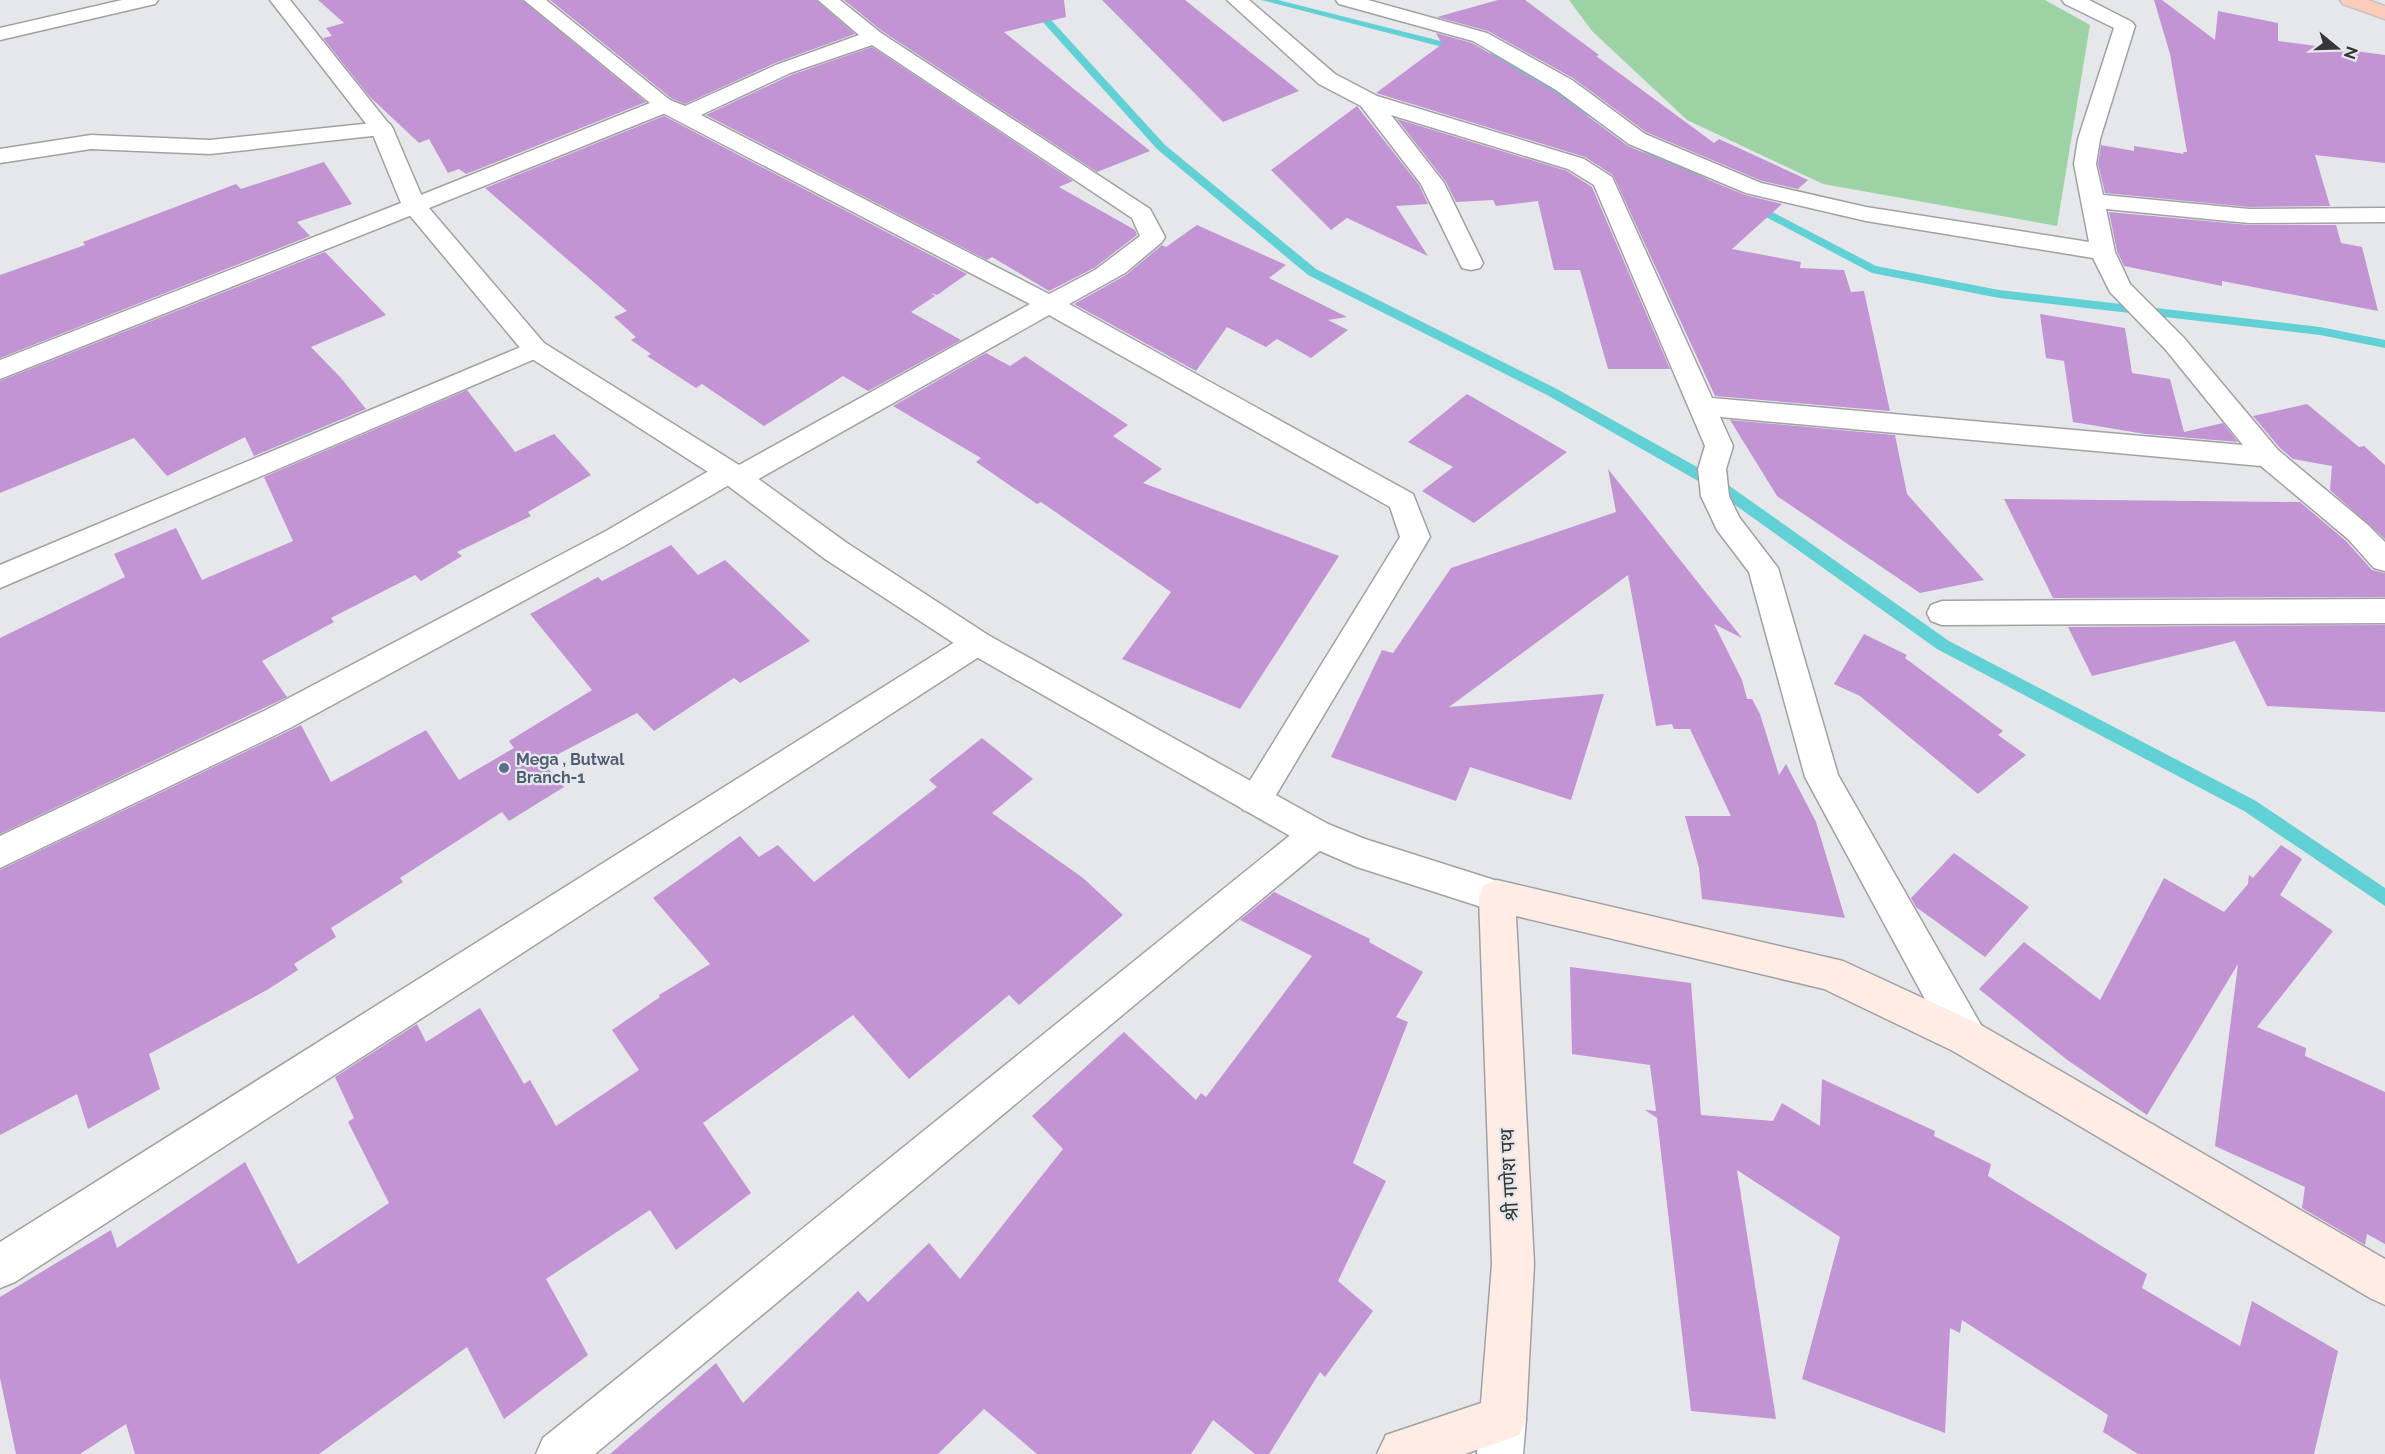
<svg xmlns="http://www.w3.org/2000/svg" width="2385" height="1454" font-family="Raleway,'Noto Sans Devanagari',sans-serif">
	<style>
		.green { fill: #9dd3a4 }
		.lines { fill: none; stroke-linecap: round; stroke-linejoin: round }
		.stream { fill: #61d1d6; fill-rule: evenodd }
		.building { fill: #c294d3 }
		.service-casing { stroke: #a1a1a5; stroke-width: 3 }
		.minor-casing { stroke: #a1a1a5; stroke-width: 3 }
		.tertiary-casing { stroke: #a1a1a5; stroke-width: 3 }
		.secondary-casing { stroke: #a1a1a5; stroke-width: 3 }
		.trunk-casing { stroke: #c3c3c3; stroke-width: 3 }
		.service { fill: #fff; fill-rule: evenodd }
		.minor { fill: #fff; fill-rule: evenodd }
		.tertiary { fill: #fff; fill-rule: evenodd }
		.secondary { fill: #feece5; fill-rule: evenodd }
		.trunk { fill: #fcccb8; fill-rule: evenodd }
		.service-dot { fill: #5c6f8a; stroke: #e6e7eb; stroke-width: 2 }
		.labels { text-anchor: middle; stroke-width: 4.5; stroke-linejoin: round; paint-order: stroke }
		.service-label { font-size: 16px; font-weight: bold; fill: #4e5e75; stroke: #e6e7eb; text-anchor: start }
		.near-street-label { font-size: 20px; fill: #363638; stroke: #e6e7eb }
	</style>
	<rect width="100%" height="100%" fill="#e6e7eb"/>
	<polygon class="green" points="1569,0 2045,0 2090,25 2057,226 1823,184 1687,120 1592,31"/>
	<g class="lines">
		<g class="stream">
			<polygon points="1023,0 1033,0 1165,145 1316,269 1557,389 1724,482 1949,641 2256,801 2385,888 2385,906 2244,811 1937,649 1714,490 1547,395 1308,275 1157,149"/>
			<polygon points="1261,0 1278,0 1512,59 1595,114 1586,116 1504,63"/>
			<polygon points="1638,145 1646,145 1707,179 1697,181 1638,149"/>
			<polygon points="1751,201 1876,266 1999,290 2320,327 2385,340 2385,348 2320,335 1999,298 1872,273 1747,207 1747,203"/>
		</g>
	</g>
	<g class="building">
		<polygon points="318,0 522,0 646,102 466,174 459,169 448,173 429,139 419,143 369,96 323,38 332,36 326,28 344,23"/>
		<polygon points="550,0 816,0 855,34 775,63 685,104 671,98"/>
		<polygon points="844,0 1064,0 1066,17 1004,32 1150,151 1097,172 882,31"/>
		<polygon points="1102,0 1185,0 1299,91 1223,122"/>
		<polygon points="1498,0 1525,0 1599,55 1596,56 1714,143 1719,139 1808,180 1798,189 1762,181 1646,132 1573,78 1488,31 1437,17"/>
		<polygon points="2154,0 2162,0 2215,40 2218,11 2278,23 2278,41 2385,55 2385,163 2315,155 2330,206 2249,207 2105,193 2098,164 2101,145 2134,151 2134,146 2184,154 2183,152 2187,152 2170,54"/>
		<polygon points="1436,33 1472,43 1555,92 1628,146 1745,195 1782,204 1732,249 1801,262 1800,268 1844,270 1851,292 1864,291 1890,411 1715,396 1613,175 1585,157 1376,93 1442,44"/>
		<polygon points="872,47 1073,181 1059,187 1135,230 1137,235 1094,268 1049,291 992,257 987,260 706,115 791,75"/>
		<polygon points="1357,106 1419,185 1428,204 1396,206 1428,256 1347,218 1331,230 1271,170"/>
		<polygon points="664,116 967,274 937,295 931,293 935,296 911,312 961,340 868,391 843,376 764,426 702,384 696,388 647,356 651,354 631,340 636,337 614,317 627,311 485,188"/>
		<polygon points="1397,119 1567,171 1592,187 1670,369 1608,369 1580,270 1554,270 1538,201 1496,206 1493,200 1456,202 1446,182"/>
		<polygon points="324,162 352,204 297,222 310,236 0,358 0,275 85,245 83,242 236,184 241,189"/>
		<polygon points="2109,212 2249,225 2336,225 2341,243 2362,247 2378,311 2222,281 2222,286 2124,266 2117,251"/>
		<polygon points="1197,225 1286,265 1269,278 1347,317 1328,320 1348,330 1311,358 1277,339 1266,347 1227,327 1196,371 1074,304 1126,275 1162,245 1166,247"/>
		<polygon points="325,252 386,315 311,347 341,378 366,409 254,456 245,437 167,476 134,438 0,493 0,381"/>
		<polygon points="2040,314 2125,328 2132,373 2170,379 2184,432 2223,423 2238,442 2145,434 2073,422 2064,361 2046,358"/>
		<polygon points="986,353 1010,366 1025,356 1128,425 1113,436 1162,469 1143,483 1339,556 1240,709 1122,659 1171,592 1041,502 1037,504 976,462 981,458 893,406"/>
		<polygon points="467,390 515,452 554,434 591,475 528,512 531,516 457,552 462,556 421,581 415,575 331,618 334,622 262,661 287,697 0,834 0,638 125,577 114,554 176,528 202,580 293,541 264,477"/>
		<polygon points="1467,394 1567,452 1474,523 1422,491 1453,467 1408,442"/>
		<polygon points="2307,404 2359,447 2364,446 2385,465 2385,539 2330,490 2332,466 2293,459 2280,448 2253,416"/>
		<polygon points="1730,420 1895,435 1907,494 1984,580 1920,593 1777,496"/>
		<polygon points="1608,469 1742,638 1714,624 1742,680 1747,699 1752,699 1760,714 1779,775 1786,764 1816,822 1845,918 1702,899 1699,868 1685,816 1731,816 1690,729 1674,729 1672,724 1656,726 1628,575 1449,707 1604,694 1571,800 1470,767 1456,801 1331,757 1382,650 1393,653 1451,568 1616,512"/>
		<polygon points="2004,499 2300,502 2346,541 2372,570 2385,573 2385,597 2053,598"/>
		<polygon points="671,545 698,575 725,560 810,641 740,683 734,678 654,731 637,713 543,762 564,787 509,821 502,812 400,878 403,882 331,928 336,937 294,964 298,970 267,990 149,1054 160,1089 88,1129 77,1094 0,1135 0,870 301,725 331,782 426,730 459,780 514,748 509,741 592,690 530,614 598,577 602,581"/>
		<polygon points="2385,625 2385,712 2267,706 2235,641 2092,676 2068,627"/>
		<polygon points="1864,634 1907,655 1905,658 2003,731 1998,735 2026,755 1978,794 1860,696 1834,684"/>
		<polygon points="982,738 1033,779 992,813 1083,878 1123,915 1019,1005 1009,995 909,1079 853,1015 703,1123 751,1193 676,1250 650,1210 546,1279 588,1355 504,1419 467,1347 319,1454 135,1454 126,1424 80,1454 16,1454 0,1378 0,1297 111,1230 117,1248 245,1162 298,1264 389,1203 348,1122 354,1118 335,1077 417,1024 426,1042 480,1008 524,1084 530,1080 556,1126 639,1070 612,1030 660,997 659,995 710,964 653,898 740,836 759,857 778,845 814,882 937,787 929,780"/>
		<polygon points="2281,845 2302,859 2280,895 2333,931 2257,1027 2306,1048 2305,1056 2385,1092 2385,1244 2367,1234 2365,1245 2302,1208 2305,1187 2215,1146 2238,964 2147,1115 2066,1059 1979,989 2024,942 2100,1000 2164,878 2224,912 2248,884 2249,875 2253,878"/>
		<polygon points="1954,853 2029,907 1985,957 1916,907 1911,898"/>
		<polygon points="1274,892 1370,939 1369,942 1423,972 1396,1017 1408,1022 1353,1163 1386,1181 1338,1281 1373,1311 1325,1377 1320,1372 1269,1454 1255,1454 1213,1420 1191,1454 1037,1454 984,1409 938,1454 610,1454 716,1363 743,1403 858,1291 868,1302 929,1243 960,1279 1063,1149 1032,1116 1124,1032 1196,1100 1201,1093 1206,1097 1312,956 1240,920"/>
		<polygon points="1570,967 1691,983 1701,1115 1773,1121 1782,1103 1820,1126 1822,1079 1935,1131 1934,1136 1991,1164 1988,1176 2147,1274 2142,1288 2240,1346 2252,1301 2338,1351 2314,1454 2138,1454 2103,1432 2108,1415 1962,1320 1960,1333 1950,1328 1945,1433 1802,1379 1840,1237 1737,1170 1776,1419 1691,1411 1657,1118 1645,1110 1656,1111 1650,1065 1572,1054"/>
	</g>
	<g class="lines">
		<defs>
			<g id="service">
				<polygon points="122,0 158,0 155,4 0,40 0,28"/>
				<polygon points="382,122 390,124 393,129 390,134 210,154 91,149 0,163 0,149 91,135 210,140"/>
			</g>
			<g id="minor">
				<polygon points="270,0 290,0 393,129 426,206 422,211 0,379 0,360 401,203 371,130"/>
				<path d="M818,0H840L881,33L1150,209L1165,237L1162,242L1125,273L1069,304L1413,494L1430,537L1267,810L1255,814L1243,810L1238,800L1400,537L1390,507L1049,315L748,485L738,488L729,485L626,545L290,728L0,868V836L266,710L606,531L719,465L729,462L739,465L1030,304L657,110L654,105L657,100L665,98L685,106L776,65L859,35ZM872,45L1132,218L1140,236L1095,270L1049,294L701,115L790,73Z"/>
				<polygon points="1227,0 1249,0 1335,74 1377,96 1584,159 1612,177 1712,398 2243,445 2166,350 2110,292 2093,258 1866,221 1746,193 1629,144 1556,90 1473,41 1339,4 1336,0 1368,0 1487,33 1572,80 1645,134 1761,183 1866,207 2089,242 2074,164 2078,139 2114,28 2065,4 2062,0 2089,0 2132,22 2135,26 2100,139 2096,164 2103,195 2249,209 2385,208 2385,222 2249,223 2106,209 2115,252 2130,284 2184,338 2278,450 2368,525 2385,542 2385,571 2374,568 2348,539 2261,466 1720,417 1733,446 1726,469 1729,496 1739,517 1778,568 1838,775 1981,1025 1986,1038 1981,1051 1967,1056 1953,1051 1805,777 1749,572 1717,530 1701,496 1698,469 1705,446 1594,185 1568,169 1391,115 1444,183 1483,263 1480,268 1471,270 1462,268 1421,184 1361,106 1319,84"/>
				<polygon points="535,341 544,343 548,349 544,355 0,588 0,565"/>
				<polygon points="2385,599 2385,623 1942,625 1931,621 1927,613 1931,605 1942,601"/>
				<polygon points="977,631 988,635 993,643 988,651 15,1282 0,1288 0,1242 966,635"/>
				<polygon points="1316,819 1328,824 1333,834 1328,844 595,1454 536,1454 543,1438 1304,824"/>
				<polygon points="1503,1396 1519,1403 1526,1419 1523,1454 1477,1454 1480,1419 1487,1403"/>
			</g>
			<polygon id="tertiary" points="524,0 546,0 676,105 673,110 429,208 544,343 739,465 847,543 988,635 1328,824 1365,839 1510,885 1515,896 1510,907 1497,912 1357,867 1304,844 966,651 825,559 719,479 526,355 402,206 406,201 650,103"/>
			<polygon id="secondary" points="1497,880 1843,961 1981,1025 2385,1259 2385,1305 2370,1298 1953,1051 1824,989 1516,916 1534,1264 1526,1419 1519,1435 1465,1454 1377,1454 1386,1435 1481,1403 1492,1264 1479,896 1484,885"/>
			<polygon id="trunk" points="2340,0 2368,0 2385,6 2385,19 2343,4"/>
		</defs>
		<use href="#service" class="service-casing"/>
		<use href="#minor" class="minor-casing"/>
		<use href="#tertiary" class="tertiary-casing"/>
		<use href="#secondary" class="secondary-casing"/>
		<use href="#trunk" class="trunk-casing"/>
		<use href="#service" class="service"/>
		<use href="#minor" class="minor"/>
		<use href="#tertiary" class="tertiary"/>
		<use href="#secondary" class="secondary"/>
		<use href="#trunk" class="trunk"/>
	</g>
	<circle class="service-dot" cx="504" cy="768" r="6"/>
	<g class="labels">
		<g class="service-label">
			<text x="516" y="765">Mega , Butwal<tspan x="516" dy="18">Branch-1</tspan></text>
		</g>
		<g class="near-street-label">
			<text transform="translate(1509 1175) rotate(-93)" y="7">श्री गणेश पथ</text>
		</g>
	</g>
	<g transform="translate(2337 48) rotate(109)" stroke="#e6e7eb" stroke-width="4.5" paint-order="stroke">
	<path d="M0-4.5L10 22L0 15L-10 22Z" fill="#363638"/>
	<text y="-9" font-size="16" font-weight="bold" text-anchor="middle" fill="#363638">N</text>
	</g>
</svg>
